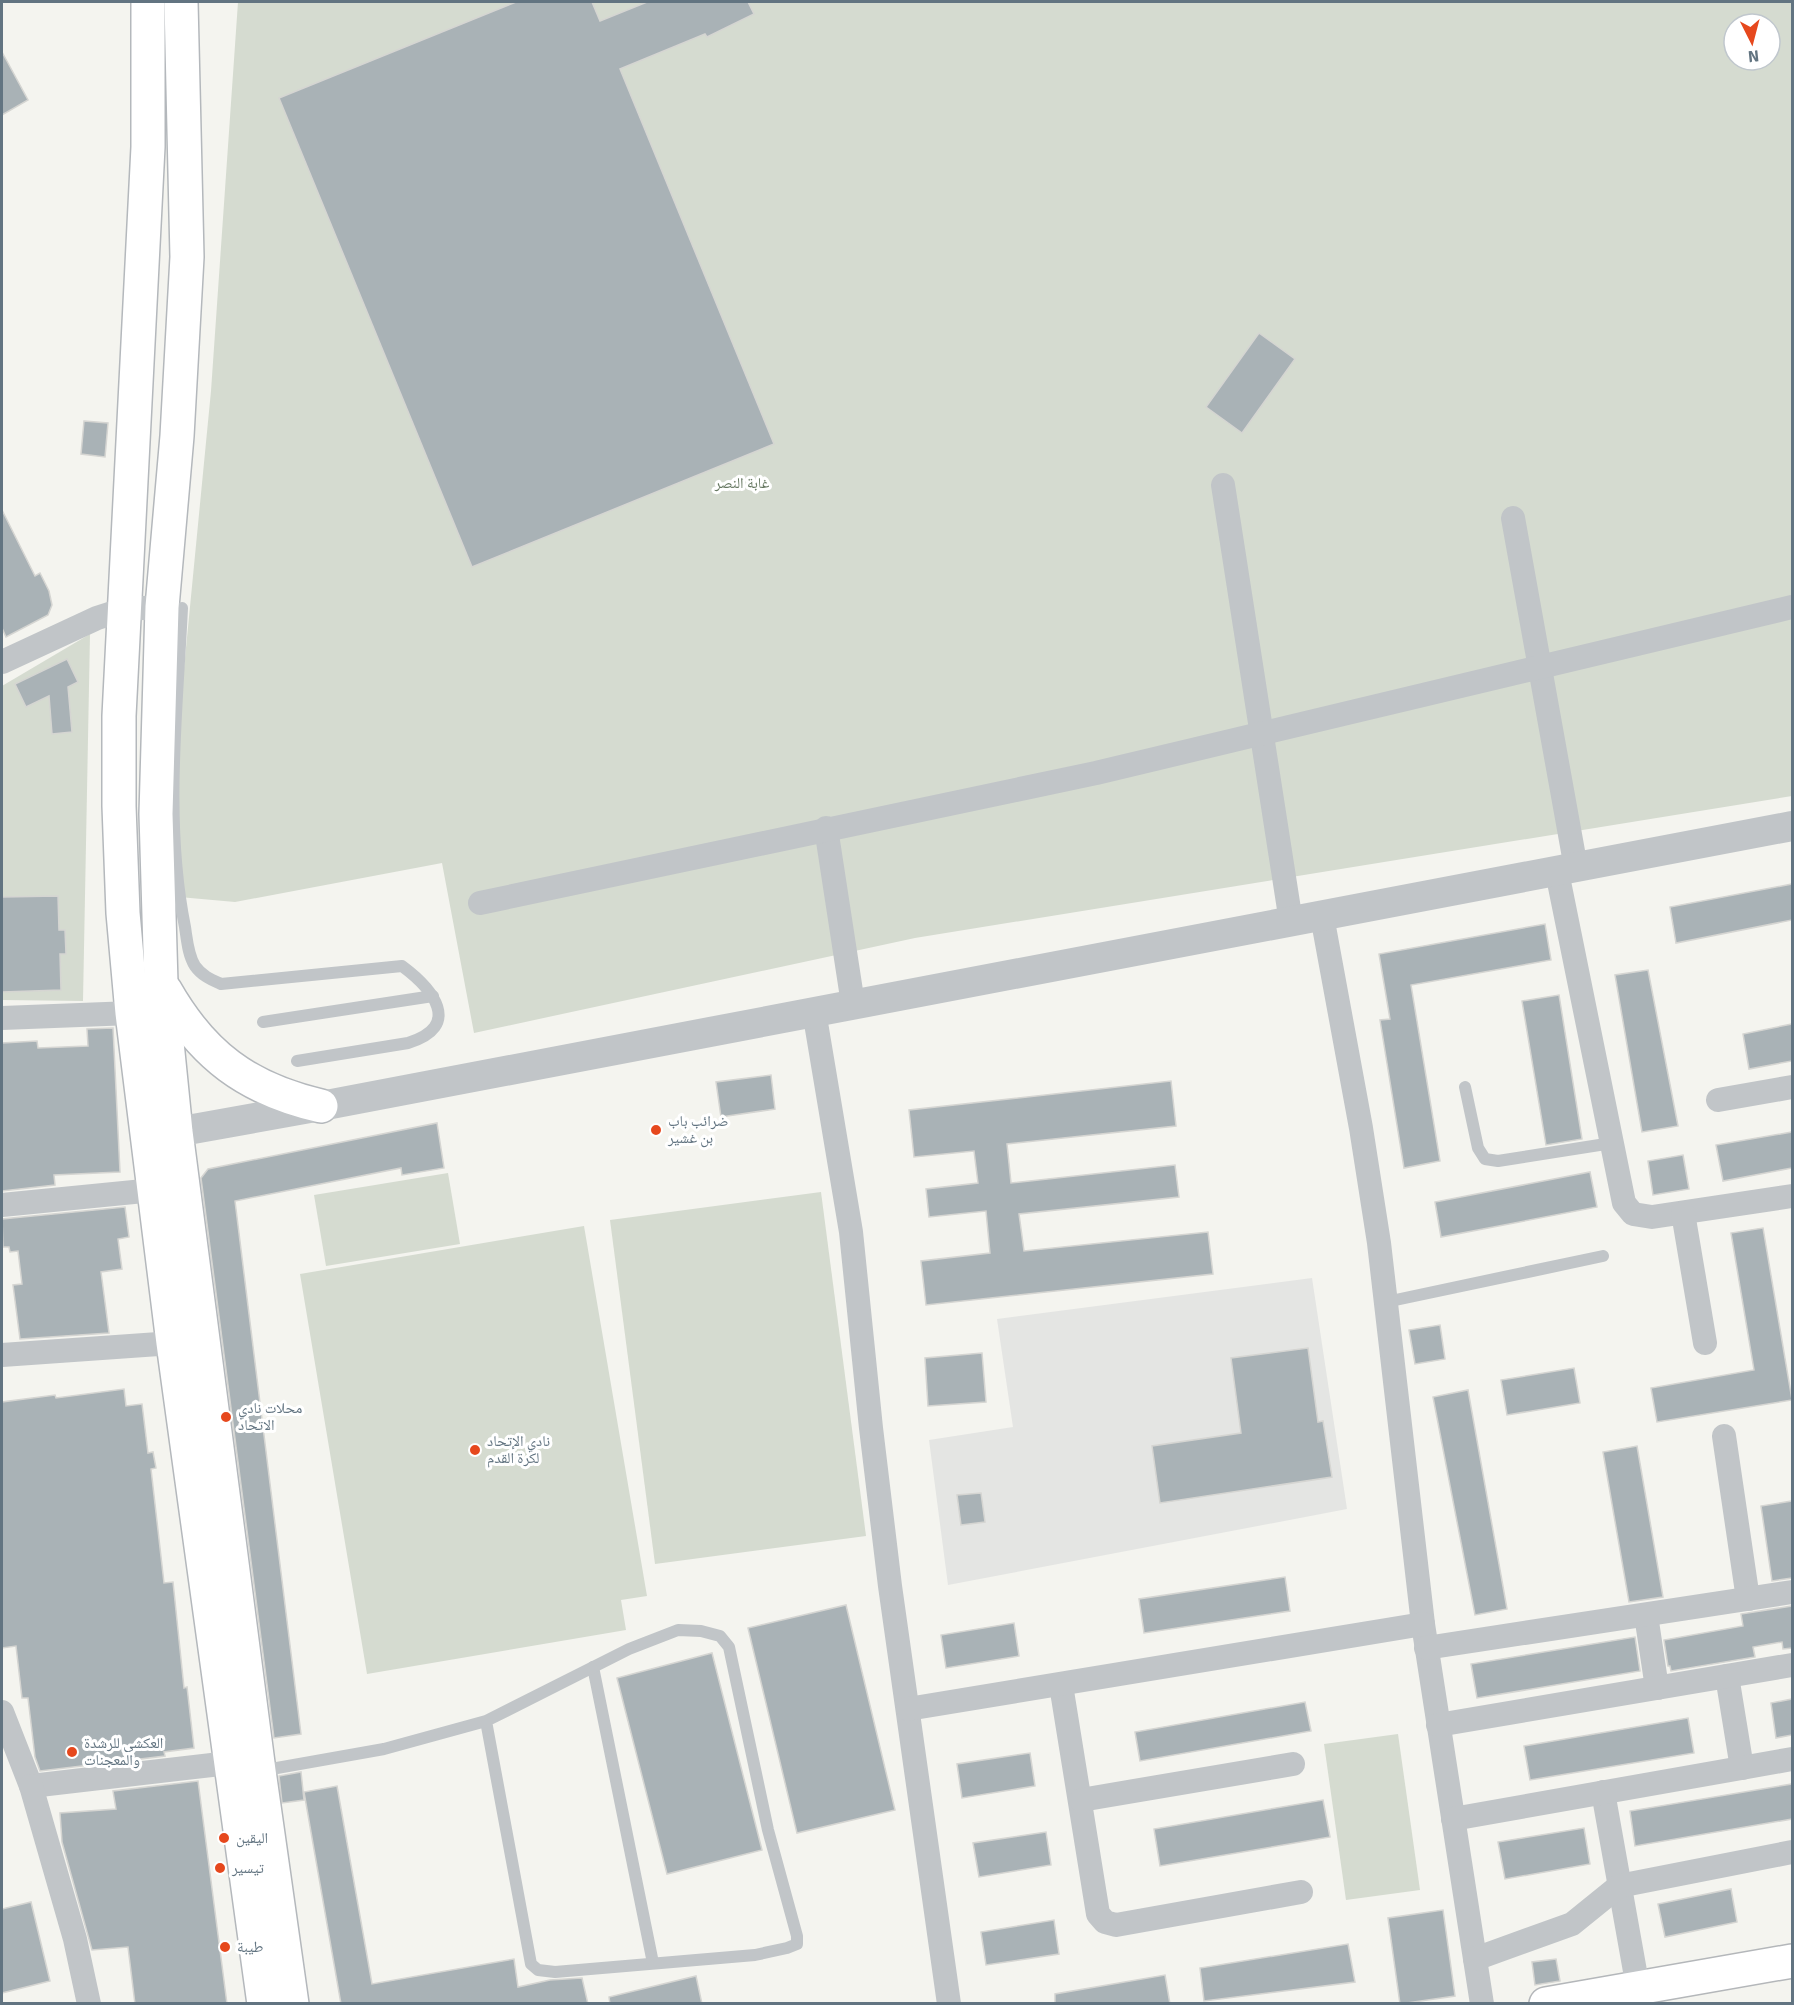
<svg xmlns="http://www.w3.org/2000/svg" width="1794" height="2005" font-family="Signika,'Noto Naskh Arabic',sans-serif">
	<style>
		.built { fill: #e4e5e3 }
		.green { fill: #d5dbd0; fill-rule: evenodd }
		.building { fill: #a9b2b6; stroke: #d5d5d2; stroke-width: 1.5 }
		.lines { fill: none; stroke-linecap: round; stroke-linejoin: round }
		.primary-casing { stroke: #b4b8bc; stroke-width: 36 }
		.trunk-casing { stroke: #b4b7ba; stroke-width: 36 }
		.service { stroke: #c1c5c8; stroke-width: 12 }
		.minor { stroke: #c1c5c8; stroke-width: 24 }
		.tertiary { stroke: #c1c5c8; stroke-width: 30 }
		.primary { stroke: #fff; stroke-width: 33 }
		.trunk { stroke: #fff; stroke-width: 33 }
		.poi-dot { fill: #e6481d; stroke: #fff; stroke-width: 2 }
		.labels { text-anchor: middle; stroke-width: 6; stroke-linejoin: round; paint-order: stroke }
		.park-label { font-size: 15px; fill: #667861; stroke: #fff }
		.poi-label { font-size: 15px; fill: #627481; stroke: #fff; text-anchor: start }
	</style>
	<rect width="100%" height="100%" fill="#f4f4ef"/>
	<polygon class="built" points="1312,1278 1347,1509 948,1585 929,1440 1013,1427 997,1319"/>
	<g class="green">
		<path d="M238,2H1792V796L915,938L474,1033L442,863L235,902L179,897L178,730L211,391ZM1734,24H1770V60H1734Z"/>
		<polygon points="90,634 83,1001 2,1000 2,686"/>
		<polygon points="448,1173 460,1244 326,1266 314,1195"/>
		<polygon points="821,1192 866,1536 655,1564 610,1220"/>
		<polygon points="584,1226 647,1596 621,1600 626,1630 367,1674 300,1274"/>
		<polygon points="1398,1734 1420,1890 1346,1900 1324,1744"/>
	</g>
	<g class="building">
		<polygon points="516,2 592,2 600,21 647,2 748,2 754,14 707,37 705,34 620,69 774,444 472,567 279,98"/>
		<polygon points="2,52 28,100 2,115"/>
		<polygon points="1259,333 1295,359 1242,433 1206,407"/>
		<polygon points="84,421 108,423 105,457 81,454"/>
		<polygon points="2,510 35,576 40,573 49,591 52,605 48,615 6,637 2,628"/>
		<polygon points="67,659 78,682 68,687 72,732 52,734 49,696 26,707 15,684"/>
		<polygon points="1792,884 1792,920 1676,943 1670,907"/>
		<polygon points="58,896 59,930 65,930 66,954 60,954 61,990 2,992 2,897"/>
		<polygon points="1545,924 1551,960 1411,985 1440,1161 1404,1168 1380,1020 1390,1019 1379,954"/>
		<polygon points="1648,970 1678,1126 1642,1132 1615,975"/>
		<polygon points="1559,995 1582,1139 1546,1145 1522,1001"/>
		<polygon points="1792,1024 1792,1061 1749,1069 1743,1034"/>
		<polygon points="113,1028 120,1172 54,1175 55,1185 2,1191 2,1043 37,1041 38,1048 88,1046 87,1029"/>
		<polygon points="771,1075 775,1109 721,1117 716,1082"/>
		<polygon points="1171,1081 1176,1126 1007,1144 1011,1183 1175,1165 1179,1197 1019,1214 1024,1251 1208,1232 1213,1274 926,1305 921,1261 990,1253 986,1211 929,1217 926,1189 978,1183 974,1151 914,1157 909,1110"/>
		<polygon points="437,1123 444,1168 402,1175 401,1168 235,1201 301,1734 274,1738 201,1178 208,1169"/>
		<polygon points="1792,1132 1792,1168 1723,1181 1716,1145"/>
		<polygon points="1683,1155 1689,1189 1653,1195 1648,1161"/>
		<polygon points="1590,1172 1597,1207 1441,1237 1435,1202"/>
		<polygon points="125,1207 129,1237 118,1239 122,1269 101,1272 109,1333 20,1339 13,1285 22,1284 18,1251 10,1252 9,1247 3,1247 2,1219"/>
		<polygon points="1763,1228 1792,1400 1657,1422 1651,1388 1754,1370 1731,1233"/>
		<polygon points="1440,1325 1445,1359 1415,1364 1409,1330"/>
		<polygon points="1308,1348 1318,1422 1323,1421 1332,1477 1160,1503 1152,1446 1241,1433 1231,1358"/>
		<polygon points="982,1353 986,1402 928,1406 925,1358"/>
		<polygon points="1574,1368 1580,1403 1507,1415 1501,1380"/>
		<polygon points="124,1389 126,1406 142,1404 148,1453 153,1452 156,1468 151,1469 164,1583 173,1582 184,1688 187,1687 194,1748 164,1752 165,1756 40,1771 35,1757 28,1698 22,1698 16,1646 2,1648 2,1402 55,1395 56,1398"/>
		<polygon points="1468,1390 1507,1609 1475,1615 1433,1397"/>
		<polygon points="1637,1446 1663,1597 1629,1602 1603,1452"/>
		<polygon points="981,1493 985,1522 961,1525 957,1495"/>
		<polygon points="1792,1501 1792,1578 1772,1581 1761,1506"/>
		<polygon points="1285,1577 1290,1611 1144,1633 1139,1599"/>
		<polygon points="846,1605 895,1810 797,1833 748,1628"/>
		<polygon points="1792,1606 1792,1648 1783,1649 1782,1642 1753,1647 1755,1657 1671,1671 1670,1666 1668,1666 1664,1640 1743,1626 1741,1614"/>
		<polygon points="1014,1623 1019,1656 946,1668 941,1635"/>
		<polygon points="1635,1637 1640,1671 1477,1698 1471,1664"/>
		<polygon points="712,1653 762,1850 667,1874 617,1678"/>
		<polygon points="1792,1699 1792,1735 1776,1738 1771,1703"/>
		<polygon points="1305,1702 1311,1731 1140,1761 1135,1732"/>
		<polygon points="1688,1718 1694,1753 1530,1780 1524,1746"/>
		<polygon points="1030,1753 1035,1786 962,1798 957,1764"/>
		<polygon points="301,1772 304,1800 282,1803 279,1776"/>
		<polygon points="198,1781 227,2004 135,2004 128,1947 92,1950 62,1842 60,1813 116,1809 113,1791"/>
		<polygon points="1792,1784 1792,1819 1635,1846 1630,1811"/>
		<polygon points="337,1786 372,1984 514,1959 518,1987 550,1980 582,1978 588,2004 341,2004 304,1792"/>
		<polygon points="1323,1800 1330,1837 1160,1866 1154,1829"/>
		<polygon points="1584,1828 1590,1864 1505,1879 1498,1842"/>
		<polygon points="1046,1832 1051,1865 979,1877 973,1843"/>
		<polygon points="1731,1889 1737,1922 1665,1937 1658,1904"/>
		<polygon points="31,1902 50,1981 2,1993 2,1909"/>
		<polygon points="1443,1910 1455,1996 1400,2004 1388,1918"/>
		<polygon points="1054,1920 1059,1954 986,1965 981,1932"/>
		<polygon points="1348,1944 1355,1982 1204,2001 1200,1968"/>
		<polygon points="1556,1959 1560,1981 1535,1985 1532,1962"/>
		<polygon points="1165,1975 1170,2004 1055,2004 1055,1994"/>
		<polygon points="696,1976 702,2004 610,2004 609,1997"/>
	</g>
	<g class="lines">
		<defs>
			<g id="primary">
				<polyline points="148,2 148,147 119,716 119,806 123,913 132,1013 173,1343 264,2004"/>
				<polyline points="181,2 187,257 177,436 162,607 156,814 161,983 176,1132 259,1771 292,2004"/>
				<path d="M165,990C202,1055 247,1089 321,1106"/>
			</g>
			<polyline id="trunk" points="1546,2004 1792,1961"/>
		</defs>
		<use href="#primary" class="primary-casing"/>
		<use href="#trunk" class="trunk-casing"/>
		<g class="service">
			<path d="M182,608C177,713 164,823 185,927C187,940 188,955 195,966C202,976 212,980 221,984L402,966C433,989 463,1026 408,1043L297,1061"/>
			<polyline points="263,1022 433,996"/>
			<polyline points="1465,1087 1478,1148 1485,1159 1498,1161 1612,1143"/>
			<polyline points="1386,1302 1603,1256"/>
			<polyline points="593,1667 653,1963"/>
			<polyline points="260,1771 384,1749 486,1721 629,1649 678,1630 701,1631 720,1636 729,1647 768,1830 797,1936 797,1944 787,1948 755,1955 555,1972 538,1970 531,1964 486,1721"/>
		</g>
		<g class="minor">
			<polyline points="1223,485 1291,922"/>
			<polyline points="1513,518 1576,868"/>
			<polyline points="2,662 97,618 125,609 162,607"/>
			<polyline points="826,828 853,1004"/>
			<polyline points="1557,872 1624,1203 1633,1214 1652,1217 1792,1196"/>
			<polyline points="480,903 1096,773 1792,607"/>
			<polyline points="1322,916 1361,1128 1379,1243 1423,1624 1482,2004"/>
			<polyline points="814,1011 851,1232 871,1428 890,1586 949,2004"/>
			<polyline points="2,1018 132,1013"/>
			<polyline points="1718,1100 1792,1087"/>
			<polyline points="2,1205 154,1190"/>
			<polyline points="1683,1213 1705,1343"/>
			<polyline points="2,1355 173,1343"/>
			<polyline points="1724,1436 1748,1599"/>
			<polyline points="1646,1615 1657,1688"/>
			<polyline points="1426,1648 1792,1592"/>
			<polyline points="1727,1676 1742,1768"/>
			<polyline points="1061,1685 1098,1914 1105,1922 1116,1925 1301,1892"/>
			<polyline points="908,1709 1423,1624"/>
			<polyline points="2,1712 31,1786 229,1763"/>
			<polyline points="1438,1725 1792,1665"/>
			<polyline points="31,1786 75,1939 89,2004"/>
			<polyline points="1603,1792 1638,1988"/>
			<polyline points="1081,1800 1293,1764"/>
			<polyline points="1453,1819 1792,1759"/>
			<polyline points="1475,1959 1572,1924 1619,1886 1792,1852"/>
		</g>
		<polyline class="tertiary" points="154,1136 321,1106 1792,826"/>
		<use href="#primary" class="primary"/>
		<use href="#trunk" class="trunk"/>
	</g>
	<g class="poi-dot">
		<circle cx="656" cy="1130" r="6"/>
		<circle cx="226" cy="1417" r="6"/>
		<circle cx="475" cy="1450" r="6"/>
		<circle cx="72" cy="1752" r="6"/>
		<circle cx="224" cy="1838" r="6"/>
		<circle cx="220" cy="1868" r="6"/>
		<circle cx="225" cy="1947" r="6"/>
	</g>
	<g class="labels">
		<g class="park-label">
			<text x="742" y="488">غابة النصر</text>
		</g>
		<g class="poi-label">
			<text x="668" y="1126">ضرائب باب<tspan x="668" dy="17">بن غشير</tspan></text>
			<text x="238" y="1413">محلات نادي<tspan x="238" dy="17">الاتحاد</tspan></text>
			<text x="487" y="1446">نادي الإتحاد<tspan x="487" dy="17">لكرة القدم</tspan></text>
			<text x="84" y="1748">العكشي للرشدة<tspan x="84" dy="17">والمعجنات</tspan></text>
			<text x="236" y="1843">اليقين</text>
			<text x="232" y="1873">تيسير</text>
			<text x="237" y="1952">طيبة</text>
		</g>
	</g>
	<rect width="1794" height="2005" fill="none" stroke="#627481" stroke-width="6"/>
	<g transform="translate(1752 42) rotate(174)"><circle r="28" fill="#ffffff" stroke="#c0c7cd" stroke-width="1.5"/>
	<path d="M0-4.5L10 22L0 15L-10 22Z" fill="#e6481d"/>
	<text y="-9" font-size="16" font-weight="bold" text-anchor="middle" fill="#627481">N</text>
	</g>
</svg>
